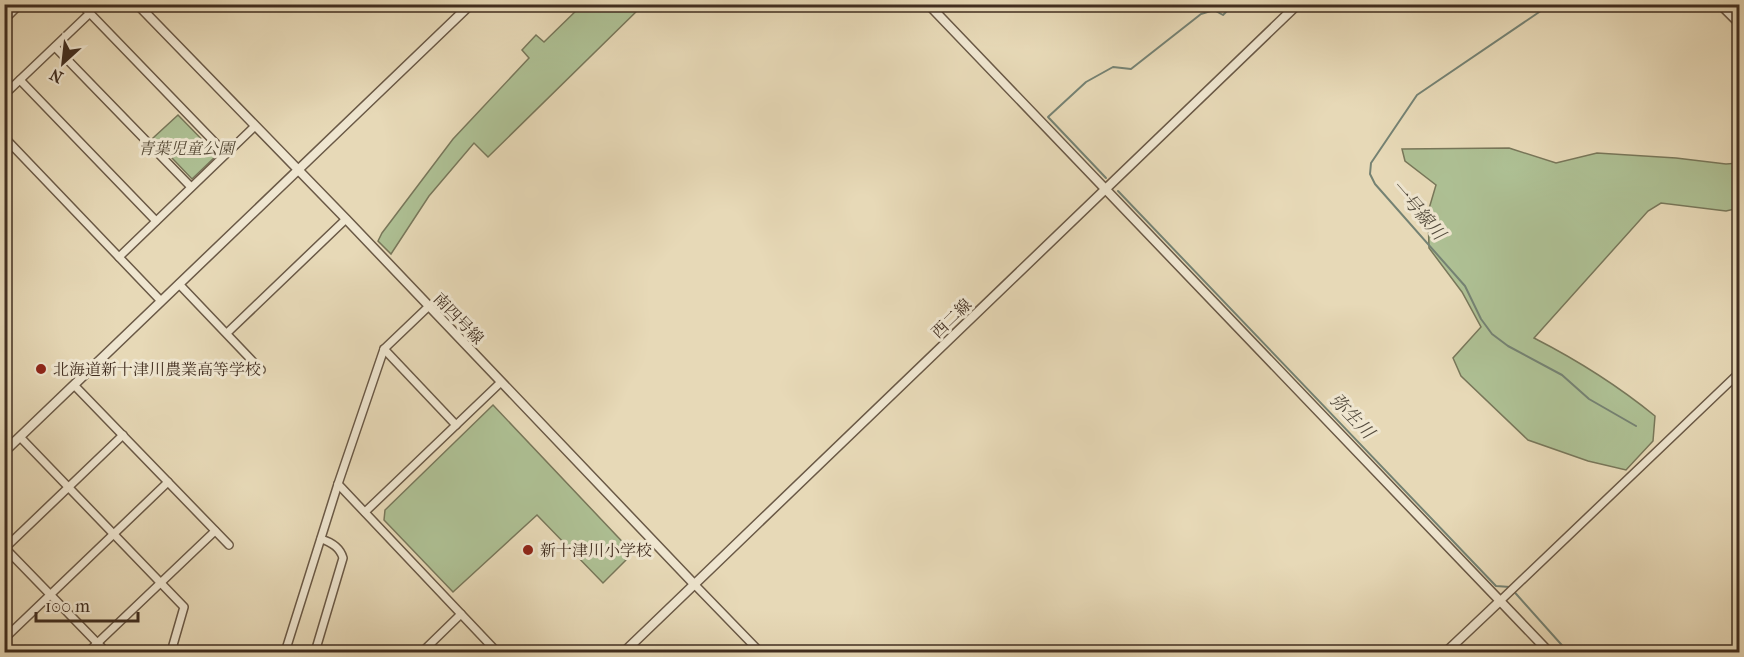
<svg xmlns="http://www.w3.org/2000/svg" width="1744" height="657" font-family="'IM FELL French Canon','Noto Serif JP',serif">
	<style>
		.green { fill: #aec094; stroke: #78775a; stroke-width: 1.5 }
		.lines { fill: none; stroke-linecap: round; stroke-linejoin: round }
		.stream { stroke: #758273; stroke-width: 2 }
		.minor-casing { stroke: #6a5946; stroke-width: 10 }
		.tertiary-casing { stroke: #6a5946; stroke-width: 11 }
		.minor { stroke: #efe6d0; stroke-width: 7 }
		.tertiary { stroke: #efe6d0; stroke-width: 8 }
		.poi-dot { fill: #8f2418; stroke: #efe6d0; stroke-width: 2 }
		.labels { text-anchor: middle; stroke-width: 6; stroke-linejoin: round; paint-order: stroke }
		.park-label { font-size: 16px; font-style: italic; fill: #574b37; stroke: #efe6d0 }
		.street-label { font-size: 16px; fill: #412e20; stroke: #efe6d0 }
		.poi-label { font-size: 16px; fill: #412e20; stroke: #efe6d0; text-anchor: start }
		.water-label { font-size: 18px; font-style: italic; fill: #524a3c; stroke: #efe6d0 }
	</style>
	<rect width="100%" height="100%" fill="#e7d9b7"/>
	<filter id="stains"><feTurbulence type="fractalNoise" baseFrequency=".00333" numOctaves="4"/><feColorMatrix values="0 0 0 0 .2 0 0 0 0 .09 0 0 0 0 .02 0 0 0 .5 -.17"/></filter>
	<radialGradient id="worn" r=".72"><stop offset=".6" stop-color="#630" stop-opacity="0"/><stop offset="1" stop-color="#630" stop-opacity=".3"/></radialGradient>
	<g class="green">
		<polygon points="582,5 643,5 488,157 474,143 429,196 391,254 378,241 382,233 453,139 529,58 522,50 536,35 544,42"/>
		<polygon points="178,115 217,155 192,179 153,138"/>
		<path d="M1509,148L1556,163L1597,153L1676,158L1726,164L1739,163V208L1726,211L1661,203L1648,211L1534,338C1577,360 1617,385 1655,416L1653,441L1626,470L1588,461L1528,440L1461,376L1453,358L1481,327L1462,292L1429,248L1428,212L1436,185L1405,161L1402,149Z"/>
		<polygon points="493,405 633,553 603,583 537,515 453,592 384,520 385,510"/>
	</g>
	<g class="lines">
		<g class="stream">
			<polyline points="1551,4 1417,95 1371,163 1370,174 1375,184 1465,286 1481,319 1492,334 1508,346 1562,375 1589,399 1636,426"/>
			<polyline points="1106,178 1048,117 1086,82 1113,67 1131,69 1201,14 1214,10 1223,15 1234,4"/>
			<polyline points="1118,191 1496,586 1510,587 1568,652"/>
		</g>
		<defs>
			<g id="minor">
				<polyline points="81,4 226,154"/>
				<polyline points="4,20 20,4"/>
				<polyline points="55,47 191,187"/>
				<polyline points="20,80 156,221"/>
				<polyline points="4,95 90,13"/>
				<polyline points="4,137 161,301"/>
				<polyline points="119,257 255,126"/>
				<polyline points="179,284 261,370"/>
				<polyline points="227,333 346,219"/>
				<polyline points="384,349 456,425"/>
				<polyline points="74,385 229,545"/>
				<polyline points="20,437 184,607 171,652"/>
				<polyline points="338,484 497,652"/>
				<polyline points="365,512 500,383"/>
				<polyline points="4,547 106,652"/>
				<polyline points="4,549 123,435"/>
				<polyline points="695,585 760,652"/>
				<polyline points="1500,601 1740,372"/>
				<polyline points="4,639 168,482"/>
				<polyline points="88,652 215,531"/>
				<polyline points="293,652 287,646 338,484 384,349 428,307"/>
				<path d="M315,652L343,558C340,547 331,542 321,539"/>
				<polyline points="422,652 461,614"/>
			</g>
			<g id="tertiary">
				<polyline points="137,4 346,219 695,585"/>
				<polyline points="928,4 1549,652"/>
				<polyline points="1720,4 1740,24"/>
				<polyline points="4,452 471,4"/>
				<polyline points="624,652 1298,4"/>
				<polyline points="1446,652 1500,601"/>
			</g>
		</defs>
		<use href="#minor" class="minor-casing"/>
		<use href="#tertiary" class="tertiary-casing"/>
		<use href="#minor" class="minor"/>
		<use href="#tertiary" class="tertiary"/>
	</g>
	<g class="poi-dot">
		<circle cx="41" cy="369" r="6"/>
		<circle cx="528" cy="550" r="6"/>
	</g>
	<g class="labels">
		<g class="park-label">
			<text x="186" y="154">青葉児童公園</text>
		</g>
		<g class="street-label">
			<text transform="translate(459 318) rotate(46)" y="6">南四号線</text>
			<text transform="translate(951 318) rotate(-44)" y="6">西二線</text>
		</g>
		<g class="poi-label">
			<text x="53" y="375">北海道新十津川農業高等学校</text>
			<text x="540" y="556">新十津川小学校</text>
		</g>
		<g class="water-label">
			<text transform="translate(1418 210) rotate(49)" y="6">一号線川</text>
			<text transform="translate(1352 416) rotate(46)" y="6">弥生川</text>
		</g>
	</g>
	<rect width="1744" height="657" fill="none" stroke="#e7d9b7" stroke-width="24"/>
	<rect x="6" y="6" width="1732" height="645" fill="none" stroke="#412e20" stroke-width="3"/>
	<rect x="12" y="12" width="1720" height="633" fill="none" stroke="#412e20" stroke-width="1.5"/>
	<g transform="translate(63 63) rotate(207)" stroke="#efe6d0" stroke-width="4.5" paint-order="stroke">
	<path d="M0-4.5L10 22L0 15L-10 22Z" fill="#412e20"/>
	<text y="-9" font-size="16" font-weight="bold" text-anchor="middle" fill="#412e20">N</text>
	</g>
	<path d="M36 612v9h102v-9" fill="none" stroke="#412e20" stroke-width="3"/>
	<text x="45" y="612" font-size="18" fill="#412e20" stroke="#efe6d0" stroke-width="4.5" paint-order="stroke">100 m</text>
	<rect width="100%" height="100%" filter="url(#stains)"/>
	<rect width="100%" height="100%" fill="url(#worn)"/>
</svg>
